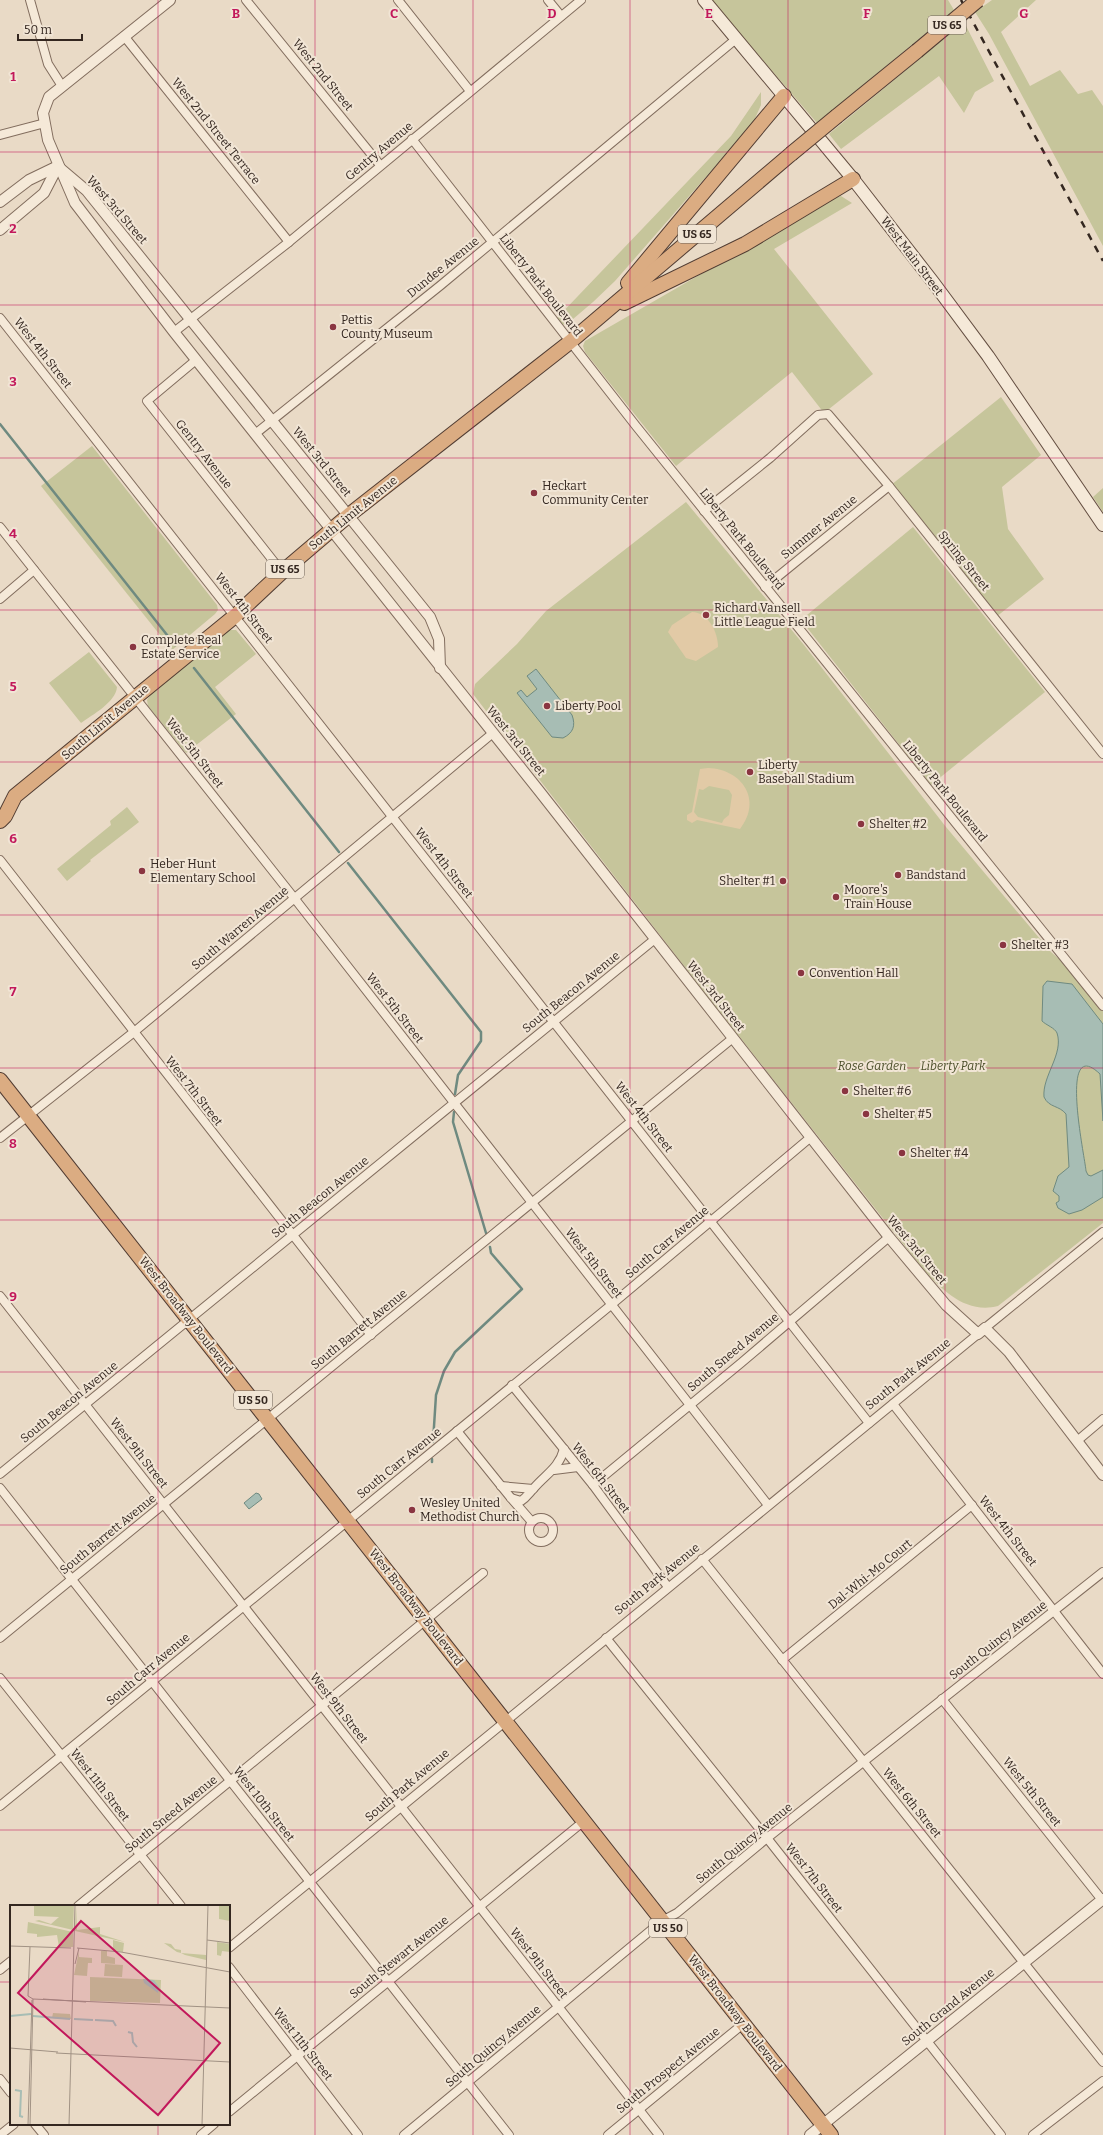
<svg xmlns="http://www.w3.org/2000/svg" width="1103" height="2135" font-family="Bitter,serif">
	<style>
		.green { fill: #c6c59b }
		.sand { fill: #e2caa6; fill-rule: evenodd }
		.water { fill: #a7bdb4; stroke: #6f8a80 }
		.lines { fill: none; stroke-linecap: round; stroke-linejoin: round }
		.stream { stroke: #6f8a80; stroke-width: 2.5 }
		.minor-casing { stroke: #826d5e; stroke-width: 10 }
		.tertiary-casing { stroke: #826d5e; stroke-width: 12 }
		.secondary-casing { stroke: #644e41; stroke-width: 14 }
		.trunk-casing { stroke: #513c32; stroke-width: 16 }
		.minor { stroke: #f5e9d8; stroke-width: 8 }
		.tertiary { stroke: #f5e9d8; stroke-width: 10 }
		.secondary { stroke: #f5e9d8; stroke-width: 12 }
		.trunk { stroke: #dbac82; stroke-width: 14 }
		.rail { stroke: #342720; stroke-width: 2.5; stroke-dasharray: 7 7; stroke-linecap: butt }
		.trunk-bridge-casing { stroke: #513c32; stroke-width: 16; stroke-linecap: butt }
		.trunk-bridge { stroke: #dbac82; stroke-width: 14 }
		.grid { fill: none; stroke: #c2185b; stroke-width: 1; stroke-opacity: 0.55 }
		.poi-dot { fill: #8a3541; stroke: #f1e5d5; stroke-width: 1.5 }
		.labels { text-anchor: middle; stroke-width: 4; stroke-linejoin: round; paint-order: stroke }
		.shield { fill: #f1e5d5; stroke: #6d6056; stroke-width: 1 }
		.shield-label { font-size: 11px; font-weight: bold; fill: #342720 }
		.street-label { font-size: 12px; fill: #342720; stroke: #f1e5d5 }
		.poi-label { font-size: 12px; fill: #342720; stroke: #f1e5d5; text-anchor: start }
		.park-label { font-size: 12px; font-style: italic; fill: #4a4e29; stroke: #f1e5d5 }
		.inset-river { fill: none; stroke: #a7bdb4; stroke-width: 2 }
		.inset-road { fill: none; stroke: #a19284; stroke-width: 1 }
		.view { fill: #c2185b; fill-opacity: 0.15; stroke: #c2185b; stroke-width: 2 }
		.inset-edge { fill: none; stroke: #342720; stroke-width: 2 }
		.grid-label { font-size: 13px; text-anchor: middle; font-weight: bold; fill: #c2185b; stroke: #f1e5d5; stroke-width: 4; stroke-linejoin: round; paint-order: stroke }
	</style>
	<rect width="100%" height="100%" fill="#e9dac6"/>
	<g class="green">
		<polygon points="711,0 948,0 954,10 817,123"/>
		<polygon points="992,0 1036,0 1001,32 1030,86 1060,70 1078,94 1092,90 1103,106 1103,246 989,34 975,12"/>
		<polygon points="964,22 994,81 975,92 964,113 939,76 841,149 829,134"/>
		<polygon points="761,92 761,105 753,123 615,281 593,302 566,325 560,324 556,319 731,136"/>
		<polygon points="841,196 852,203 774,249 873,374 824,413 792,372 676,466 585,352 583,346 585,341 831,199"/>
		<polygon points="1001,397 1041,455 1002,487 1008,529 1044,579 996,617 891,485"/>
		<polygon points="92,446 217,605 218,610 215,614 172,650 41,486"/>
		<polygon points="1103,488 1103,512 1093,497"/>
		<path d="M686,502L804,645L946,827L1051,952L1069,968L1103,1010V1223L998,1306C966,1314 943,1291 923,1269L705,993L473,694L475,684L517,644L546,611Z"/>
		<polygon points="913,527 1045,692 931,785 801,620"/>
		<polygon points="229,630 236,630 256,654 215,687 236,714 186,753 148,706 147,700 151,694"/>
		<path d="M89,652L117,687C116,702 92,715 81,723L49,683Z"/>
		<polygon points="127,807 139,822 90,860 91,861 67,881 57,869 111,825 110,821"/>
	</g>
	<g class="sand">
		<path d="M692,612C708,612 718,632 718,647L696,661L686,658L668,632L672,625Z"/>
		<path d="M708,768C742,769 763,800 740,829L697,820L692,823L687,820V815L692,812L700,769ZM709,786L729,790L732,795L729,815L724,819L722,823L698,817L694,812L699,789L703,790Z"/>
	</g>
	<g class="water">
		<path d="M536,669L572,715C576,726 573,733 563,738L552,737L517,693L521,690L527,697L537,689L527,676Z"/>
		<path d="M1047,981L1072,984L1103,1024V1121L1100,1074C1058,1034 1085,1157 1086,1171L1088,1175L1091,1176L1103,1170V1197L1082,1210L1069,1214L1058,1208L1056,1203L1059,1201V1196L1053,1191L1058,1176L1069,1167L1066,1114C1059,1105 1049,1108 1044,1097C1042,1076 1064,1054 1057,1033C1055,1028 1046,1025 1042,1021L1043,986Z"/>
		<polygon points="256,1493 259,1494 262,1499 249,1509 244,1503"/>
	</g>
	<g class="lines">
		<g class="stream">
			<polyline points="0,424 175,645"/>
			<polyline points="194,668 339,852"/>
			<polyline points="348,863 481,1032 481,1041 458,1075 455,1094"/>
			<polyline points="454,1112 453,1122 486,1233"/>
			<polyline points="433,1442 436,1395 444,1371 455,1352 522,1289 491,1253 490,1247"/>
			<polyline points="432,1462 432,1459"/>
		</g>
		<defs>
			<g id="minor">
				<polyline points="30,0 48,64 62,86"/>
				<polyline points="246,0 380,165"/>
				<polyline points="398,0 470,91"/>
				<polyline points="548,0 561,16"/>
				<polyline points="124,36 289,242"/>
				<polyline points="0,135 45,123"/>
				<polyline points="412,139 636,426 1103,1006"/>
				<polyline points="0,318 869,1423"/>
				<polyline points="174,332 289,242 581,0"/>
				<polyline points="196,360 147,401 282,572"/>
				<polyline points="255,434 441,285 736,39"/>
				<polyline points="704,511 770,458 818,415 828,414 889,486 1103,754"/>
				<polyline points="0,527 295,899 768,1505"/>
				<polyline points="765,587 889,486"/>
				<polyline points="0,599 34,570"/>
				<polyline points="0,860 371,1335"/>
				<polyline points="0,1138 134,1032 493,733"/>
				<polyline points="0,1296 659,2135"/>
				<polyline points="985,1328 1103,1232"/>
				<polyline points="512,1385 593,1485 668,1587"/>
				<polyline points="893,1404 1103,1674"/>
				<polyline points="457,1431 511,1498 532,1522"/>
				<polyline points="1077,1441 1103,1419"/>
				<polyline points="554,1470 578,1467"/>
				<polyline points="0,1474 655,939"/>
				<polyline points="593,1485 741,1363 889,1237"/>
				<polyline points="501,1486 533,1489"/>
				<polyline points="0,1488 509,2135"/>
				<path d="M511,1498L521,1501C527,1497 529,1493 534,1488C546,1474 559,1468 564,1449"/>
				<circle cx="541" cy="1530" r="12"/>
				<polyline points="702,1559 1103,2062"/>
				<polyline points="0,1638 733,1038"/>
				<polyline points="606,1638 767,1838 1001,2135"/>
				<polyline points="782,1660 972,1505"/>
				<polyline points="0,1678 181,1906"/>
				<polyline points="942,1699 1102,1900"/>
				<polyline points="0,1806 611,1305 811,1137"/>
				<polyline points="78,1906 483,1573"/>
				<polyline points="229,1948 978,1334"/>
				<polyline points="229,1967 358,2135"/>
				<polyline points="0,1970 11,1961"/>
				<polyline points="0,2079 11,2093"/>
				<polyline points="229,2112 584,1821"/>
				<polyline points="35,2124 44,2135"/>
				<polyline points="0,2135 14,2124"/>
				<polyline points="201,2135 214,2124"/>
				<polyline points="404,2135 662,1921 677,1913 767,1838 1103,1572"/>
				<polyline points="608,2135 743,2024"/>
				<polyline points="1033,2135 1103,2081"/>
			</g>
			<g id="tertiary">
				<polyline points="170,0 49,97 43,113 48,140 75,203 174,332 540,792 889,1237 946,1305 978,1334 985,1328 1009,1352 1103,1475"/>
				<polyline points="61,169 87,191 430,617 439,639 440,668"/>
				<polyline points="0,202 29,180 58,166"/>
				<polyline points="0,230 44,193 58,166"/>
				<polyline points="810,2135 1103,1899"/>
			</g>
			<polyline id="secondary" points="704,0 853,179 933,282 988,356 1103,525"/>
			<g id="trunk">
				<polyline points="837,116 917,51"/>
				<polyline points="628,283 784,96"/>
				<polyline points="624,303 745,244 853,179"/>
				<polyline points="0,821 5,816 15,796 235,616 282,572 349,515 570,342 791,154"/>
				<polyline points="0,1080 831,2135"/>
			</g>
		</defs>
		<use href="#minor" class="minor-casing"/>
		<use href="#tertiary" class="tertiary-casing"/>
		<use href="#secondary" class="secondary-casing"/>
		<use href="#trunk" class="trunk-casing"/>
		<use href="#minor" class="minor"/>
		<use href="#tertiary" class="tertiary"/>
		<use href="#secondary" class="secondary"/>
		<use href="#trunk" class="trunk"/>
		<polyline class="rail" points="961,0 1103,261"/>
		<defs>
			<g id="trunk-bridge">
				<polyline points="917,51 978,0"/>
				<polyline points="791,154 837,116"/>
			</g>
		</defs>
		<use href="#trunk-bridge" class="trunk-bridge-casing"/>
		<use href="#trunk-bridge" class="trunk-bridge"/>
	</g>
	<path class="grid" d="M158,0V1906M315,0V2135M473,0V2135M630,0V2135M788,0V2135M945,0V2135M0,152H1103M0,305H1103M0,458H1103M0,610H1103M0,762H1103M0,915H1103M0,1068H1103M0,1220H1103M0,1372H1103M0,1525H1103M0,1678H1103M0,1830H1103M0,1982H11M229,1982H1103M158,2124V2135"/>
	<g class="poi-dot">
		<circle cx="333" cy="327" r="4"/>
		<circle cx="534" cy="493" r="4"/>
		<circle cx="706" cy="615" r="4"/>
		<circle cx="133" cy="647" r="4"/>
		<circle cx="547" cy="706" r="4"/>
		<circle cx="750" cy="772" r="4"/>
		<circle cx="861" cy="824" r="4"/>
		<circle cx="142" cy="871" r="4"/>
		<circle cx="898" cy="875" r="4"/>
		<circle cx="783" cy="881" r="4"/>
		<circle cx="836" cy="897" r="4"/>
		<circle cx="1003" cy="945" r="4"/>
		<circle cx="801" cy="973" r="4"/>
		<circle cx="845" cy="1091" r="4"/>
		<circle cx="866" cy="1114" r="4"/>
		<circle cx="902" cy="1153" r="4"/>
		<circle cx="412" cy="1510" r="4"/>
	</g>
	<g class="labels">
		<g class="shield">
			<rect x="928" y="16" width="38" height="18" rx="3"/>
			<rect x="678" y="225" width="38" height="18" rx="3"/>
			<rect x="266" y="560" width="38" height="18" rx="3"/>
			<rect x="234" y="1391" width="38" height="18" rx="3"/>
			<rect x="649" y="1919" width="38" height="18" rx="3"/>
		</g>
		<g class="shield-label">
			<text x="947" y="29">US 65</text>
			<text x="697" y="238">US 65</text>
			<text x="285" y="573">US 65</text>
			<text x="253" y="1404">US 50</text>
			<text x="668" y="1932">US 50</text>
		</g>
		<g class="street-label">
			<text transform="translate(323 75) rotate(51)" y="4">West 2nd Street</text>
			<text transform="translate(216 131) rotate(51)" y="4">West 2nd Street Terrace</text>
			<text transform="translate(379 151) rotate(-40)" y="4">Gentry Avenue</text>
			<text transform="translate(117 210) rotate(49)" y="4">West 3rd Street</text>
			<text transform="translate(912 256) rotate(53)" y="4">West Main Street</text>
			<text transform="translate(443 267) rotate(-39)" y="4">Dundee Avenue</text>
			<text transform="translate(541 285) rotate(52)" y="4">Liberty Park Boulevard</text>
			<text transform="translate(43 353) rotate(52)" y="4">West 4th Street</text>
			<text transform="translate(204 454) rotate(52)" y="4">Gentry Avenue</text>
			<text transform="translate(322 462) rotate(51)" y="4">West 3rd Street</text>
			<text transform="translate(353 513) rotate(-39)" y="4">South Limit Avenue</text>
			<text transform="translate(819 527) rotate(-39)" y="4">Summer Avenue</text>
			<text transform="translate(742 539) rotate(51)" y="4">Liberty Park Boulevard</text>
			<text transform="translate(964 561) rotate(51)" y="4">Spring Street</text>
			<text transform="translate(244 608) rotate(52)" y="4">West 4th Street</text>
			<text transform="translate(105 722) rotate(-40)" y="4">South Limit Avenue</text>
			<text transform="translate(516 741) rotate(51)" y="4">West 3rd Street</text>
			<text transform="translate(195 753) rotate(52)" y="4">West 5th Street</text>
			<text transform="translate(945 791) rotate(51)" y="4">Liberty Park Boulevard</text>
			<text transform="translate(444 863) rotate(52)" y="4">West 4th Street</text>
			<text transform="translate(240 928) rotate(-40)" y="4">South Warren Avenue</text>
			<text transform="translate(571 992) rotate(-39)" y="4">South Beacon Avenue</text>
			<text transform="translate(716 996) rotate(52)" y="4">West 3rd Street</text>
			<text transform="translate(395 1008) rotate(52)" y="4">West 5th Street</text>
			<text transform="translate(194 1091) rotate(52)" y="4">West 7th Street</text>
			<text transform="translate(644 1117) rotate(52)" y="4">West 4th Street</text>
			<text transform="translate(320 1197) rotate(-39)" y="4">South Beacon Avenue</text>
			<text transform="translate(667 1242) rotate(-40)" y="4">South Carr Avenue</text>
			<text transform="translate(917 1250) rotate(50)" y="4">West 3rd Street</text>
			<text transform="translate(594 1263) rotate(52)" y="4">West 5th Street</text>
			<text transform="translate(186 1315) rotate(52)" y="4">West Broadway Boulevard</text>
			<text transform="translate(359 1329) rotate(-39)" y="4">South Barrett Avenue</text>
			<text transform="translate(733 1352) rotate(-40)" y="4">South Sneed Avenue</text>
			<text transform="translate(908 1374) rotate(-39)" y="4">South Park Avenue</text>
			<text transform="translate(69 1402) rotate(-39)" y="4">South Beacon Avenue</text>
			<text transform="translate(139 1453) rotate(52)" y="4">West 9th Street</text>
			<text transform="translate(399 1463) rotate(-39)" y="4">South Carr Avenue</text>
			<text transform="translate(601 1478) rotate(52)" y="4">West 6th Street</text>
			<text transform="translate(1008 1531) rotate(52)" y="4">West 4th Street</text>
			<text transform="translate(108 1534) rotate(-39)" y="4">South Barrett Avenue</text>
			<text transform="translate(870 1574) rotate(-39)" y="4">Dal-Whi-Mo Court</text>
			<text transform="translate(657 1579) rotate(-39)" y="4">South Park Avenue</text>
			<text transform="translate(416 1607) rotate(52)" y="4">West Broadway Boulevard</text>
			<text transform="translate(998 1640) rotate(-38)" y="4">South Quincy Avenue</text>
			<text transform="translate(148 1669) rotate(-40)" y="4">South Carr Avenue</text>
			<text transform="translate(339 1708) rotate(52)" y="4">West 9th Street</text>
			<text transform="translate(100 1785) rotate(52)" y="4">West 11th Street</text>
			<text transform="translate(407 1785) rotate(-40)" y="4">South Park Avenue</text>
			<text transform="translate(1032 1792) rotate(51)" y="4">West 5th Street</text>
			<text transform="translate(912 1803) rotate(51)" y="4">West 6th Street</text>
			<text transform="translate(264 1804) rotate(52)" y="4">West 10th Street</text>
			<text transform="translate(171 1814) rotate(-39)" y="4">South Sneed Avenue</text>
			<text transform="translate(744 1843) rotate(-39)" y="4">South Quincy Avenue</text>
			<text transform="translate(814 1878) rotate(52)" y="4">West 7th Street</text>
			<text transform="translate(399 1957) rotate(-39)" y="4">South Stewart Avenue</text>
			<text transform="translate(539 1963) rotate(52)" y="4">West 9th Street</text>
			<text transform="translate(948 2007) rotate(-39)" y="4">South Grand Avenue</text>
			<text transform="translate(735 2013) rotate(52)" y="4">West Broadway Boulevard</text>
			<text transform="translate(303 2044) rotate(52)" y="4">West 11th Street</text>
			<text transform="translate(493 2046) rotate(-40)" y="4">South Quincy Avenue</text>
			<text transform="translate(668 2070) rotate(-39)" y="4">South Prospect Avenue</text>
		</g>
		<g class="poi-label">
			<text x="341" y="324">Pettis<tspan x="341" dy="14">County Museum</tspan></text>
			<text x="542" y="490">Heckart<tspan x="542" dy="14">Community Center</tspan></text>
			<text x="714" y="612">Richard Vansell<tspan x="714" dy="14">Little League Field</tspan></text>
			<text x="141" y="644">Complete Real<tspan x="141" dy="14">Estate Service</tspan></text>
			<text x="555" y="710">Liberty Pool</text>
			<text x="758" y="769">Liberty<tspan x="758" dy="14">Baseball Stadium</tspan></text>
			<text x="869" y="828">Shelter #2</text>
			<text x="150" y="868">Heber Hunt<tspan x="150" dy="14">Elementary School</tspan></text>
			<text x="906" y="879">Bandstand</text>
			<text x="775" y="885" text-anchor="end">Shelter #1</text>
			<text x="844" y="894">Moore's<tspan x="844" dy="14">Train House</tspan></text>
			<text x="1011" y="949">Shelter #3</text>
			<text x="809" y="977">Convention Hall</text>
			<text x="853" y="1095">Shelter #6</text>
			<text x="874" y="1118">Shelter #5</text>
			<text x="910" y="1157">Shelter #4</text>
			<text x="420" y="1507">Wesley United<tspan x="420" dy="14">Methodist Church</tspan></text>
		</g>
		<g class="park-label">
			<text x="872" y="1070">Rose Garden</text>
			<text x="953" y="1070">Liberty Park</text>
		</g>
	</g>
	<g transform="translate(10 1905)">
		<rect width="220" height="220" fill="#e9dac6"/>
		<path d="M24,0H64L63,25L25,16L29,15L41,19L49,12L24,11ZM66,0L67,25L90,22V29L115,37L65,26ZM209,0H220V16L209,14ZM18,17L63,27V42H49L47,30L27,32V29L17,28ZM103,35L114,38L113,47L103,45ZM207,37L220,39V47L212,46L211,51L207,50ZM154,38L161,39L165,44L171,45V48L196,50V55L175,50L171,48L167,47ZM69,46V52L82,53V58H78L77,71L64,70ZM91,46H97V51L105,53V59L91,58ZM95,59L113,60L112,72L94,71ZM80,72L151,75L150,98L80,96ZM43,108L60,109L61,114L42,113Z" fill="#c6c59b"/>
		<path d="M133,74L144,75L149,82L148,88L134,78Z" fill="#a7bdb4"/>
		<path class="inset-river" d="M0,111L21,109M23,111L60,114M64,114L83,115M85,115L103,116L106,121M118,127L122,128L123,137L127,142M5,185L11,186L10,211L13,212"/>
		<path class="inset-road" d="M197,35L220,38M0,41L61,43M20,42L18,91L23,94L220,103M67,43L111,47L220,67M65,59L69,43M33,94L76,97M0,143L48,147M46,148L220,157M18,220L22,95M20,220L23,94M59,220L65,0M192,220L198,0"/>
		<path class="view" d="M71,16L210,138L148,210L8,88Z"/>
		<rect width="220" height="220" class="inset-edge"/>
	</g>
	<g class="grid-label">
		<text x="236" y="18">B</text>
		<text x="394" y="18">C</text>
		<text x="552" y="18">D</text>
		<text x="709" y="18">E</text>
		<text x="867" y="18">F</text>
		<text x="1024" y="18">G</text>
		<text x="13" y="81">1</text>
		<text x="13" y="233">2</text>
		<text x="13" y="386">3</text>
		<text x="13" y="538">4</text>
		<text x="13" y="691">5</text>
		<text x="13" y="843">6</text>
		<text x="13" y="996">7</text>
		<text x="13" y="1148">8</text>
		<text x="13" y="1301">9</text>
	</g>
	<path d="M18 34v6h64v-6" fill="none" stroke="#342720" stroke-width="2"/>
	<text x="24" y="34" font-size="12" fill="#342720" stroke="#f1e5d5" stroke-width="3" paint-order="stroke">50 m</text>
</svg>
